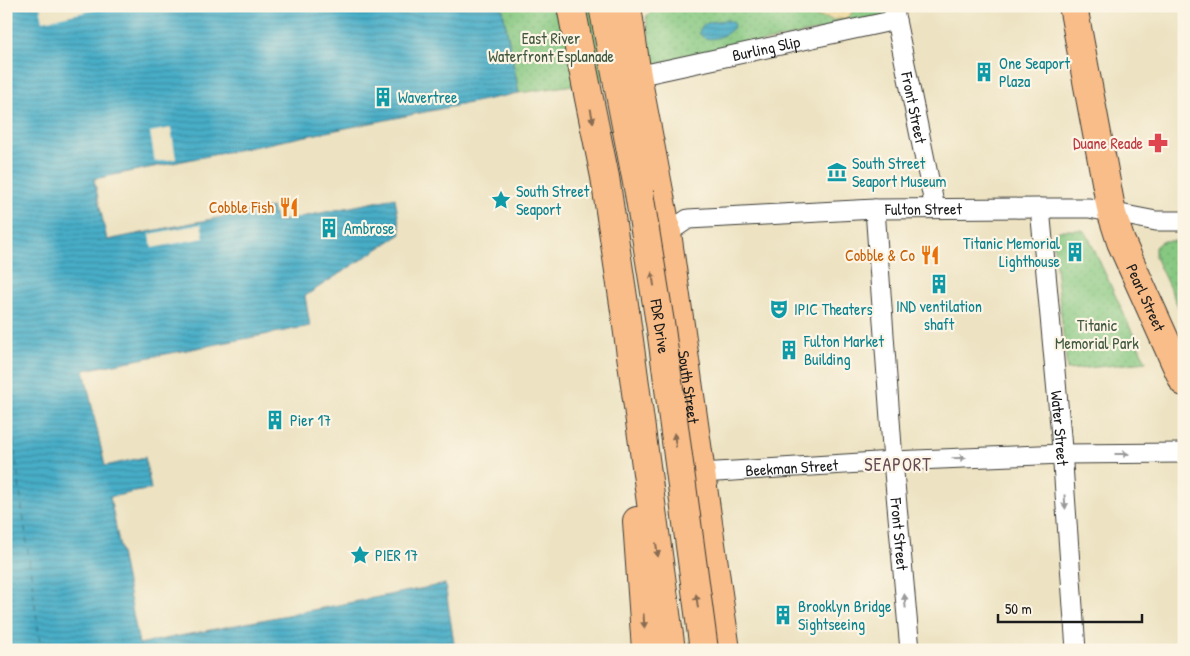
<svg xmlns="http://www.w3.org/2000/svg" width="1190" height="656" font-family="'Patrick Hand',sans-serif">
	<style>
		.green { fill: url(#green-dots); stroke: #51724e }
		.sand { fill: url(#sand-dots); stroke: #857b5d }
		.water { fill: url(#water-rules); stroke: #326472 }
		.pier { fill: #ede3c3 }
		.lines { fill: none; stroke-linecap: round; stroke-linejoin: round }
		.ferry { stroke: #2f5d69; stroke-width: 1; stroke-dasharray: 6 5; stroke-linecap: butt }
		.street-casing { stroke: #3b3a35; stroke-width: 21 }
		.primary-casing { stroke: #3b3a35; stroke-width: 30 }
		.highway-casing { stroke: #3b3a35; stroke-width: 30 }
		.street { stroke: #fff; stroke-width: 19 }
		.primary { stroke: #f8bd88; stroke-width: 28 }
		.highway { stroke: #f8bd88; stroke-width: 28 }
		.highway-bridge-casing { stroke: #3b3a35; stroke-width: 30; stroke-linecap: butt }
		.highway-bridge { stroke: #f8bd88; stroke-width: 28 }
		.oneway { fill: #8a6c52 }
		.oneway2 { fill: #999 }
		.labels { text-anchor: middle; stroke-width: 4.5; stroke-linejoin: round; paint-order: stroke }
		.park-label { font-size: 16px; fill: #41583f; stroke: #fcf5e5 }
		.street-label { font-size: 16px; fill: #1c1c1c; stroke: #fcf5e5 }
		.culture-label { font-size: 16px; fill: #0d838f; stroke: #fcf5e5; text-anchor: start }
		.health-label { font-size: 16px; fill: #be3a42; stroke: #fcf5e5; text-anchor: end }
		.food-label { font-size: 16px; fill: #c56008; stroke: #fcf5e5; text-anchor: end }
		.neighbourhood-label { font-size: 18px; letter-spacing: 1px; fill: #654c55; stroke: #fcf5e5 }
	</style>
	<defs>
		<pattern id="green-dots" width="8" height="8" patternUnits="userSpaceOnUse" patternTransform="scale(1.25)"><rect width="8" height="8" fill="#86c881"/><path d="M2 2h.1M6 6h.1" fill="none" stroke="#73ab6f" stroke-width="1.8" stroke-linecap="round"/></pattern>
		<pattern id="sand-dots" width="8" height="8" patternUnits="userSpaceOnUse" patternTransform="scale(1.25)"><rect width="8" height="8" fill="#eeda9e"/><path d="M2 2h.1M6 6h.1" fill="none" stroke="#ccba88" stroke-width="1.8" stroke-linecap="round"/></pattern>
		<pattern id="water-rules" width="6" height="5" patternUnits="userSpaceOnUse" patternTransform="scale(1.25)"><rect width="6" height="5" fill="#47adc7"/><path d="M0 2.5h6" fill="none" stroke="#3a8ca1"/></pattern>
	</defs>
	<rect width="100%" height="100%" fill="#fcf5e5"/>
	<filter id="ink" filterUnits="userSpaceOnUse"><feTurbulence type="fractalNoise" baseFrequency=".02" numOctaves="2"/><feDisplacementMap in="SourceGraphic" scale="10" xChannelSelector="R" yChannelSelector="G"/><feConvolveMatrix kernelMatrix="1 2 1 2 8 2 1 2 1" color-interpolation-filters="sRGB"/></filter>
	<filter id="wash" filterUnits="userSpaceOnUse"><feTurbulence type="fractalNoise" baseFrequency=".0096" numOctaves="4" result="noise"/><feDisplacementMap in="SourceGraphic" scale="20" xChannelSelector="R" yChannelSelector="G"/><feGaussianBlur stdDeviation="1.12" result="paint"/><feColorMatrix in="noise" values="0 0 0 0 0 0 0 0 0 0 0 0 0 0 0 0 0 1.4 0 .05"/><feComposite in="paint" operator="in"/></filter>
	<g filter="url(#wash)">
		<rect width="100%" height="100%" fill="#ede3c3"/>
		<g class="green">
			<polygon points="502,6 606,6 607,80 519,93"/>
			<polygon points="666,6 885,6 887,16 653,65 646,17 652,10"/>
			<polygon points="1062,230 1082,230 1086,232 1146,362 1067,370 1053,239 1055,233"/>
			<polygon points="1162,241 1184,241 1184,319 1155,257 1155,247"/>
		</g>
		<polygon class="sand" points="801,6 853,6 855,9 847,18 835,20 805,14 802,11"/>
		<g class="water">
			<polygon points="6,6 502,6 519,93 94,179 107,240 272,207 276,222 395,198 401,234 305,296 310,326 84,370 105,466 145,457 151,489 110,497 139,644 445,584 455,650 6,650"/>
			<path d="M727,20L733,22L734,27C727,36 707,45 699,33C701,21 716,21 727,20Z"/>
		</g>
		<g class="pier">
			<polygon points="40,6 113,6 43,21"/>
			<polygon points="171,128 176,159 155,162 150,132"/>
			<polygon points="201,224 204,238 152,248 150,234"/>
		</g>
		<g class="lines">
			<polyline class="ferry" points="6,385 41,650"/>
		</g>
	</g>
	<g filter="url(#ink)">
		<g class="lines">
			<defs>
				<g id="street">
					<path id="s1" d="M893,6L935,208"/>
					<path id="s2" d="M637,76L896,20"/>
					<path id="s3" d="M1040,208L1061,436L1076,650"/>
					<path id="s4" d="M875,209L893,461L910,650"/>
					<path id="s5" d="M667,233L688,219L875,209L1040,208H1089L1156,221H1184"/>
					<path id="s6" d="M701,473L893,461L1062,454L1184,453"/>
				</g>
				<g id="primary">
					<path id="s7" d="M627,6L637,76L667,233L726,650"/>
					<path id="s8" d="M1073,6L1112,214L1121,242L1184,382"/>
				</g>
				<g id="highway">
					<polyline points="571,6 583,69"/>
					<polyline points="603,6 639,193"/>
					<polyline points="625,311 671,650"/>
					<polyline points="637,521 646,650"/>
				</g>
			</defs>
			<use href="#street" class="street-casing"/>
			<use href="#primary" class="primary-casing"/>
			<use href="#highway" class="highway-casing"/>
			<use href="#street" class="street"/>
			<use href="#primary" class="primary"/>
			<use href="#highway" class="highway"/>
			<defs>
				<g id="highway-bridge">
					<polyline points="583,69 605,177 625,311"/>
					<path id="s9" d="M639,193L661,329L704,650"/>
				</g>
			</defs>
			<use href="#highway-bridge" class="highway-bridge-casing"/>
			<use href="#highway-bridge" class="highway-bridge"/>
		</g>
		<defs><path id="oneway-solid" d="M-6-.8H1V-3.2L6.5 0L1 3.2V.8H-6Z" transform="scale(1.25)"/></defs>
		<g class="oneway">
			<use href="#oneway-solid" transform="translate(592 116) rotate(79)"/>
			<use href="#oneway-solid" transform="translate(653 279) rotate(-99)"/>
			<use href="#oneway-solid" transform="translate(675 440) rotate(-98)"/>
			<use href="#oneway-solid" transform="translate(657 550) rotate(82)"/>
			<use href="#oneway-solid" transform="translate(697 601) rotate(-98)"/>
			<use href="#oneway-solid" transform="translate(644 621) rotate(86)"/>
		</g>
		<g class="oneway2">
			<use href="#oneway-solid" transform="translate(1122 454)"/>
			<use href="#oneway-solid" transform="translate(959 458) rotate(-2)"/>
			<use href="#oneway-solid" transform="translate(1065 502) rotate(86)"/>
			<use href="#oneway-solid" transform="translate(905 601) rotate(-95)"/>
		</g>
	</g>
	<defs>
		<symbol id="building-bare" viewBox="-9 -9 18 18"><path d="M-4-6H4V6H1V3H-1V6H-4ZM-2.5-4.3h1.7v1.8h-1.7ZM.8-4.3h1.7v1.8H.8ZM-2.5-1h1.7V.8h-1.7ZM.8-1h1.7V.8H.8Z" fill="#0f9aa8" stroke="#fcf5e5" stroke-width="2.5" paint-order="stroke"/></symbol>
		<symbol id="pharmacy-bare" viewBox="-9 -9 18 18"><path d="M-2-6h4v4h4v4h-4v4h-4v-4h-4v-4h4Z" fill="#e0444e" stroke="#fcf5e5" stroke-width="2.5" paint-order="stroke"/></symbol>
		<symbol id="museum-bare" viewBox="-9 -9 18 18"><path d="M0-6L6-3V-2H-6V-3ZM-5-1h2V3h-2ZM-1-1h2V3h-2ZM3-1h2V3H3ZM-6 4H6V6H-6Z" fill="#0f9aa8" stroke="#fcf5e5" stroke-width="2.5" paint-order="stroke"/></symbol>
		<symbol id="sight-bare" viewBox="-9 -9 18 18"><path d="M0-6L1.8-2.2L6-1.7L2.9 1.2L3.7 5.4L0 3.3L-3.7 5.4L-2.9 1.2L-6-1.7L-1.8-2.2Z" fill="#0f9aa8" stroke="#fcf5e5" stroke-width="2.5" paint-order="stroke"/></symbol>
		<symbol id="restaurant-bare" viewBox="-9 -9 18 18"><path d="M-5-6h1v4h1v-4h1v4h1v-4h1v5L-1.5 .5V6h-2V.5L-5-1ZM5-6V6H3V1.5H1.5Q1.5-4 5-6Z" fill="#e8710a" stroke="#fcf5e5" stroke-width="2.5" paint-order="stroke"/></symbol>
		<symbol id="theatre-bare" viewBox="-9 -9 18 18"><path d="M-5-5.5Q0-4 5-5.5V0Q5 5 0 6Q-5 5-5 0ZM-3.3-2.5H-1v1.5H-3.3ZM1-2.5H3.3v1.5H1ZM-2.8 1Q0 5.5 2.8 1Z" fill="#0f9aa8" stroke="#fcf5e5" stroke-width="2.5" paint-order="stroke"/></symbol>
	</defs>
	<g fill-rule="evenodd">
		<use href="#building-bare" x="970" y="58" width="28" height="28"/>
		<use href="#building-bare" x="369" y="83" width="28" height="28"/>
		<use href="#pharmacy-bare" x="1144" y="129" width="28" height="28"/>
		<use href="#museum-bare" x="823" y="158" width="28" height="28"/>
		<use href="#sight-bare" x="487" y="186" width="28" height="28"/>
		<use href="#restaurant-bare" x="275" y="193" width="28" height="28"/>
		<use href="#building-bare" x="315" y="214" width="28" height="28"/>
		<use href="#building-bare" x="1061" y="238" width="28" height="28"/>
		<use href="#restaurant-bare" x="916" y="241" width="28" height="28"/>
		<use href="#building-bare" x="925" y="270" width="28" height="28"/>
		<use href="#theatre-bare" x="765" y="295" width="28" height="28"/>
		<use href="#building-bare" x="775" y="336" width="28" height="28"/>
		<use href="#building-bare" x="261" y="406" width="28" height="28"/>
		<use href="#sight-bare" x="346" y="541" width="28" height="28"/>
		<use href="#building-bare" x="769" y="601" width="28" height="28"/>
	</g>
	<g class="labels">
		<g class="park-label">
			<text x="551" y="44">East River<tspan x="551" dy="18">Waterfront Esplanade</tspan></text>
			<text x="1097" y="331">Titanic<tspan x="1097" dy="18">Memorial Park</tspan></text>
		</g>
		<g class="street-label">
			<text dy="6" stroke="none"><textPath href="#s2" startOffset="132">Burling Slip</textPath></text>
			<text dy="6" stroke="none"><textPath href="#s1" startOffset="104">Front Street</textPath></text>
			<text dy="6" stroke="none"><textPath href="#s5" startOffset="261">Fulton Street</textPath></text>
			<text dy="6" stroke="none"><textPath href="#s8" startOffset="302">Pearl Street</textPath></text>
			<text dy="6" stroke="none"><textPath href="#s9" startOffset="135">FDR Drive</textPath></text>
			<text dy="6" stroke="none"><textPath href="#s7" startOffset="386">South Street</textPath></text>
			<text dy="6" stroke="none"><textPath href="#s3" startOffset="221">Water Street</textPath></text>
			<text dy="6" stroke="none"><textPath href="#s6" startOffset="91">Beekman Street</textPath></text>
			<text dy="6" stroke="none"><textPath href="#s4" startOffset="326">Front Street</textPath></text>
		</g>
		<g class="culture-label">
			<text x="999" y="69">One Seaport<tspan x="999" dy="18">Plaza</tspan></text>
			<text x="398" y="103">Wavertree</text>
			<text x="852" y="169">South Street<tspan x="852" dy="18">Seaport Museum</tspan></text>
			<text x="516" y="197">South Street<tspan x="516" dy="18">Seaport</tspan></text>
			<text x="344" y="234">Ambrose</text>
			<text x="1060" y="249" text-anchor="end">Titanic Memorial<tspan x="1060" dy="18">Lighthouse</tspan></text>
			<text x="939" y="312" text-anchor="middle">IND ventilation<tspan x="939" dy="18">shaft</tspan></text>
			<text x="794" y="315">IPIC Theaters</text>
			<text x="804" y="347">Fulton Market<tspan x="804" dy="18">Building</tspan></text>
			<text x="290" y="426">Pier 17</text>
			<text x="375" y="561">PIER 17</text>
			<text x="798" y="612">Brooklyn Bridge<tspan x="798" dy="18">Sightseeing</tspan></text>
		</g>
		<g class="health-label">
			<text x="1143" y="149">Duane Reade</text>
		</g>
		<g class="food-label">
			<text x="274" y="213">Cobble Fish</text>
			<text x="915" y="261">Cobble &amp; Co</text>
		</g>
		<g class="neighbourhood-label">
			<text x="898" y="471">SEAPORT</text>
		</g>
	</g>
	<rect width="1190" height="656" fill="none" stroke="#fcf5e5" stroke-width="25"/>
	<path d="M998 614v8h144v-8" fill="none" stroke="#1c1c1c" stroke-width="2.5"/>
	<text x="1005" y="614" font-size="15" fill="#1c1c1c" stroke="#fcf5e5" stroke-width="4" paint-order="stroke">50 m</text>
</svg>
